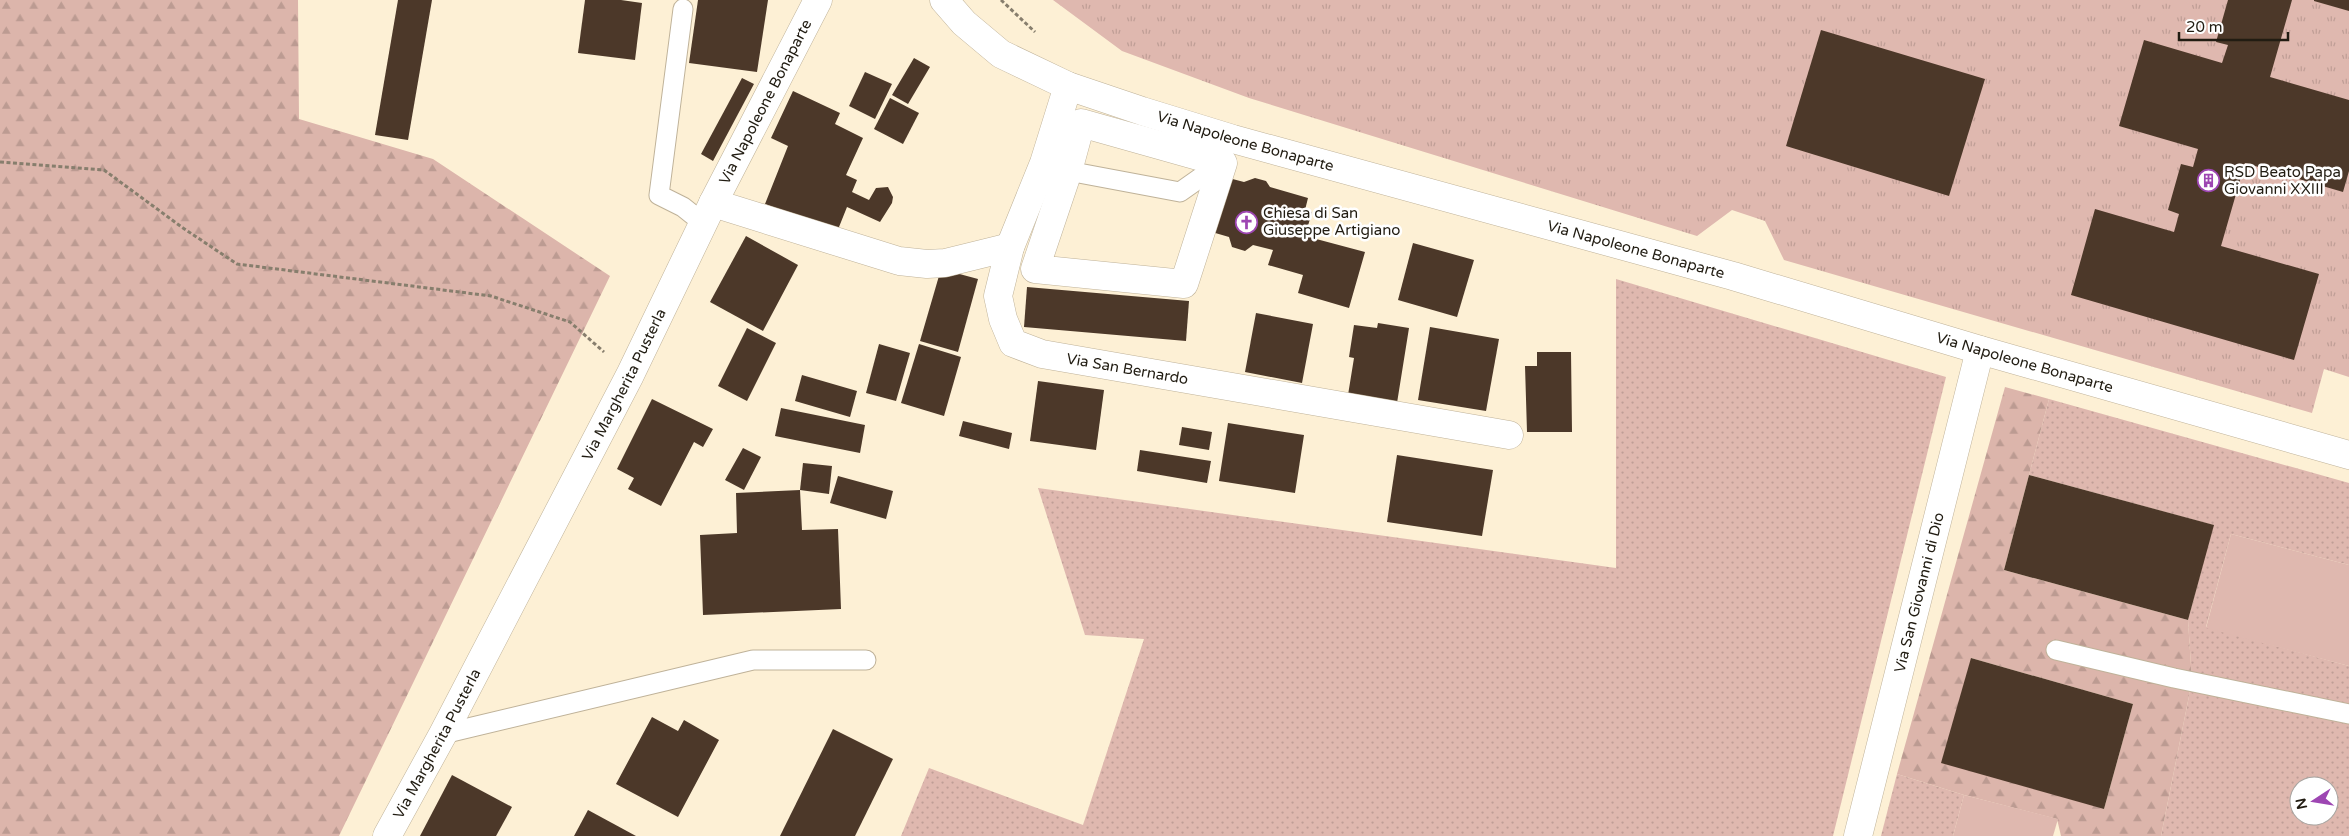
<svg xmlns="http://www.w3.org/2000/svg" width="2349" height="836" font-family="'Varela Round',sans-serif">
	<style>
		.grass { fill: url(#grass-dots); fill-rule: evenodd }
		.forest { fill: url(#forest-firs); fill-rule: evenodd }
		.park { fill: url(#park-tufts) }
		.pitch { fill: #dfb8af }
		.building { fill: #4c3829 }
		.lines { fill: none; stroke-linecap: round; stroke-linejoin: round }
		.lane-casing { stroke: #bfb299; stroke-width: 21 }
		.street-casing { stroke: #bfb299; stroke-width: 29 }
		.secondary-casing { stroke: #bfb299; stroke-width: 29 }
		.path { stroke: #877e6d; stroke-width: 3; stroke-dasharray: 4 2.5; stroke-linecap: butt }
		.lane { stroke: #fff; stroke-width: 19 }
		.street { stroke: #fff; stroke-width: 28 }
		.secondary { stroke: #fff; stroke-width: 28 }
		.labels { text-anchor: middle; stroke-width: 5; stroke-linejoin: round; paint-order: stroke }
		.street-label { font-size: 15px; fill: #211c12; stroke: #fff }
		.poi-label { font-size: 15px; fill: #211c12; stroke: #fff; text-anchor: start }
	</style>
	<defs>
		<pattern id="grass-dots" width="8" height="8" patternUnits="userSpaceOnUse" patternTransform="scale(1.25)"><rect width="8" height="8" fill="#dfb8af"/><path d="M2 2h.1M6 6h.1" fill="none" stroke="#bf9e96" stroke-width="1.8" stroke-linecap="round"/></pattern>
		<pattern id="forest-firs" width="22" height="20" patternUnits="userSpaceOnUse" patternTransform="scale(1.25)"><rect width="22" height="20" fill="#dcb5ab"/><path d="M5 1l3.5 6h-7zM16 11l3.5 6h-7z" fill="#bc9b92"/></pattern>
		<pattern id="park-tufts" width="24" height="20" patternUnits="userSpaceOnUse" patternTransform="scale(1.25)"><rect width="24" height="20" fill="#dfb8af"/><path d="M3 7l-1-3M5 7V3M7 7l1-3M15 17l-1-3M17 17v-4M19 17l1-3" fill="none" stroke="#bf9e96"/></pattern>
	</defs>
	<rect width="100%" height="100%" fill="#fdf0d5"/>
	<g class="grass">
		<polygon points="1616,279 1946,377 1833,836 901,836 929,768 1083,825 1144,639 1085,635 1038,488 1616,568"/>
		<path d="M2049,399L2349,483V565L2231,534L2206,627L2349,666V836H2161L2192,681L2188,620L2213,525L2029,475ZM2299,786H2329V816H2299Z"/>
		<polygon points="1897,774 1964,795 1953,836 1881,836"/>
	</g>
	<g class="forest">
		<polygon points="0,0 298,0 299,119 433,159 610,276 339,836 0,836"/>
		<path d="M2005,387L2049,399L2004,570L2188,620L2192,681L2161,836H2061L2057,819L1964,795L1897,774ZM1971,658L2133,704L2104,809Z"/>
	</g>
	<polygon class="park" points="1053,0 2349,0 2349,377 2324,369 2312,413 1784,260 1765,221 1732,210 1697,236 1249,98 1122,51"/>
	<g class="pitch">
		<polygon points="2231,534 2349,565 2349,666 2206,628"/>
		<polygon points="1964,795 2058,819 2053,836 1953,836"/>
	</g>
	<g class="building">
		<polygon points="398,0 432,0 408,140 375,135"/>
		<polygon points="585,0 621,0 642,3 635,60 578,53"/>
		<polygon points="698,0 768,0 757,72 689,63"/>
		<polygon points="2228,0 2292,0 2270,77 2349,100 2349,171 2343,192 2245,163 2221,246 2319,274 2294,360 2071,295 2095,209 2174,232 2179,214 2168,210 2181,164 2193,167 2198,149 2119,126 2144,40 2222,63 2228,45 2216,42"/>
		<polygon points="2314,0 2349,0 2349,11 2314,1"/>
		<polygon points="1821,30 1985,79 1949,196 1786,146"/>
		<polygon points="914,58 930,67 908,104 892,95"/>
		<polygon points="865,72 892,84 875,119 849,106"/>
		<polygon points="742,78 754,84 713,161 701,154"/>
		<polygon points="793,91 840,113 835,124 863,138 846,175 857,180 852,192 869,200 876,188 888,187 893,197 892,203 880,222 847,207 837,232 765,204 788,146 771,138"/>
		<polygon points="890,98 919,113 903,144 874,129"/>
		<polygon points="1221,176 1244,182 1255,178 1266,181 1270,187 1308,198 1305,210 1312,212 1305,236 1365,252 1349,308 1298,293 1303,275 1268,265 1273,250 1253,245 1245,251 1232,247 1229,237 1205,230"/>
		<polygon points="746,236 798,265 763,331 710,302"/>
		<polygon points="1413,243 1474,260 1457,317 1398,300"/>
		<polygon points="941,269 978,279 958,352 920,341"/>
		<polygon points="1027,287 1189,301 1186,341 1024,327"/>
		<polygon points="1256,313 1313,324 1302,383 1245,372"/>
		<polygon points="1378,323 1409,328 1397,403 1348,395 1354,358 1349,357 1354,325 1377,328"/>
		<polygon points="1430,327 1499,339 1486,411 1418,400"/>
		<polygon points="747,328 776,343 747,401 718,386"/>
		<polygon points="879,344 910,353 896,401 866,393"/>
		<polygon points="919,344 961,357 944,416 901,403"/>
		<polygon points="1537,352 1571,352 1572,432 1527,432 1525,366 1537,366"/>
		<polygon points="802,375 857,391 850,417 795,401"/>
		<polygon points="1038,381 1104,390 1096,450 1030,441"/>
		<polygon points="652,399 713,429 703,447 694,442 661,506 628,489 634,478 617,469"/>
		<polygon points="781,408 865,425 860,453 775,436"/>
		<polygon points="963,421 1012,433 1009,449 959,436"/>
		<polygon points="1228,423 1304,435 1295,493 1219,481"/>
		<polygon points="1182,427 1212,432 1209,450 1179,445"/>
		<polygon points="743,448 761,457 744,490 725,480"/>
		<polygon points="1140,450 1211,461 1207,483 1137,471"/>
		<polygon points="1397,455 1493,470 1482,536 1387,522"/>
		<polygon points="803,463 832,466 829,494 800,490"/>
		<polygon points="2029,475 2214,525 2188,620 2004,570"/>
		<polygon points="838,476 893,491 886,519 830,503"/>
		<polygon points="800,490 802,530 838,529 841,609 703,615 700,535 737,533 736,493"/>
		<polygon points="1971,658 2133,704 2104,809 1941,763"/>
		<polygon points="652,717 678,731 684,720 719,740 678,817 616,784"/>
		<polygon points="833,729 893,759 855,836 780,836"/>
		<polygon points="452,775 512,807 496,836 420,836"/>
		<polygon points="588,810 636,836 574,836"/>
	</g>
	<g class="lines">
		<defs>
			<g id="lane">
				<polyline points="683,9 659,195 683,207 703,223"/>
				<polyline points="1056,167 1068,171 1180,192 1224,161"/>
				<polyline points="2056,650 2174,678 2349,714"/>
				<polyline points="443,734 753,660 866,660"/>
			</g>
			<g id="street">
				<path id="s1" d="M944,0L964,23L1001,54L1068,86L1142,111L1233,139L1733,276L1980,350L2349,455"/>
				<path id="s2" d="M1068,86L1044,163L1010,247L998,296L1003,319L1013,343L1042,354L1509,435"/>
				<polygon points="1081,123 1223,163 1184,284 1035,269 1068,171"/>
				<polyline points="713,203 899,261 927,264 945,263 1010,247"/>
				<path id="s3" d="M1858,836L1980,350"/>
			</g>
			<g id="secondary">
				<path id="s4" d="M387,836L443,734L630,375L713,203L818,0"/>
			</g>
		</defs>
		<use href="#lane" class="lane-casing"/>
		<use href="#street" class="street-casing"/>
		<use href="#secondary" class="secondary-casing"/>
		<g class="path">
			<polyline points="1001,0 1035,32"/>
			<polyline points="0,162 104,170 183,228 237,264 491,296 570,322 604,352"/>
		</g>
		<use href="#lane" class="lane"/>
		<use href="#street" class="street"/>
		<use href="#secondary" class="secondary"/>
	</g>
	<defs>
		<symbol id="building-ring" viewBox="-11 -11 22 22"><circle r="9.5" fill="#fff" stroke="#9d46b2" stroke-width="1.5"/><path d="M-4-6H4V6H1V3H-1V6H-4ZM-2.5-4.3h1.7v1.8h-1.7ZM.8-4.3h1.7v1.8H.8ZM-2.5-1h1.7V.8h-1.7ZM.8-1h1.7V.8H.8Z" fill="#9d46b2"/></symbol>
		<symbol id="church-ring" viewBox="-11 -11 22 22"><circle r="9.5" fill="#fff" stroke="#9d46b2" stroke-width="1.5"/><path d="M-1.2-6h2.4v3.5h3.3v2.4h-3.3V6h-2.4V-.1h-3.3v-2.4h3.3Z" fill="#9d46b2"/></symbol>
	</defs>
	<g fill-rule="evenodd">
		<use href="#building-ring" x="2196" y="168" width="25" height="25"/>
		<use href="#church-ring" x="1234" y="210" width="25" height="25"/>
	</g>
	<g class="labels">
		<g class="street-label">
			<text dy="5" stroke="none"><textPath href="#s4" startOffset="826">Via Napoleone Bonaparte</textPath></text>
			<text dy="5" stroke="none"><textPath href="#s1" startOffset="339">Via Napoleone Bonaparte</textPath></text>
			<text dy="5" stroke="none"><textPath href="#s1" startOffset="744">Via Napoleone Bonaparte</textPath></text>
			<text dy="5" stroke="none"><textPath href="#s1" startOffset="1149">Via Napoleone Bonaparte</textPath></text>
			<text dy="5" stroke="none"><textPath href="#s2" startOffset="389">Via San Bernardo</textPath></text>
			<text dy="5" stroke="none"><textPath href="#s4" startOffset="510">Via Margherita Pusterla</textPath></text>
			<text dy="5" stroke="none"><textPath href="#s3" startOffset="251">Via San Giovanni di Dio</textPath></text>
			<text dy="5" stroke="none"><textPath href="#s4" startOffset="105">Via Margherita Pusterla</textPath></text>
		</g>
		<g class="poi-label">
			<text x="2224" y="177">RSD Beato Papa<tspan x="2224" dy="17">Giovanni XXIII</tspan></text>
			<text x="1263" y="218">Chiesa di San<tspan x="1263" dy="17">Giuseppe Artigiano</tspan></text>
		</g>
	</g>
	<g transform="translate(2314 801) rotate(258)"><circle r="24" fill="#ffffff" stroke="#a6a4a0"/>
	<path d="M0-4L9 19L0 12L-9 19Z" fill="#9d46b2"/>
	<text y="-8" font-size="14" font-weight="bold" text-anchor="middle" fill="#211c12">N</text>
	</g>
	<path d="M2179 32v8h109v-8" fill="none" stroke="#211c12" stroke-width="2.5"/>
	<text x="2186" y="32" font-size="15" fill="#211c12" stroke="#ffffff" stroke-width="4" paint-order="stroke">20 m</text>
</svg>
